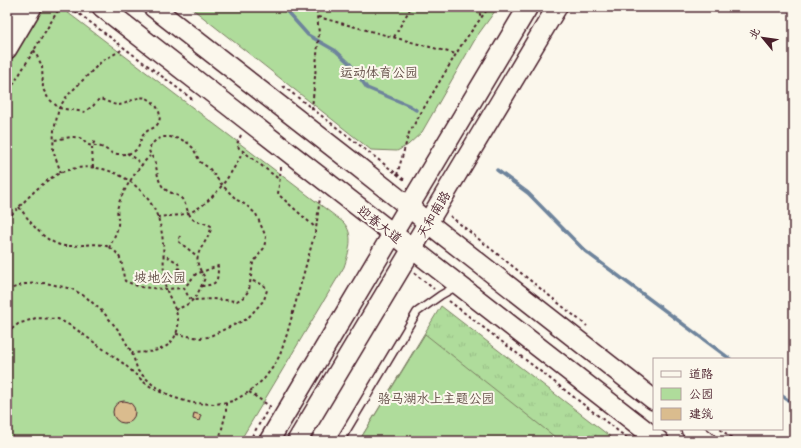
<svg xmlns="http://www.w3.org/2000/svg" width="801" height="448" font-family="Itim,'LXGW WenKai TC',sans-serif">
	<style>
		.grass { fill: url(#grass-tufts); stroke: #7c7e63 }
		.park { fill: #afdc9b; stroke: #7c7e63 }
		.lines { fill: none; stroke-linecap: round; stroke-linejoin: round }
		.stream { stroke: #6e849c; stroke-width: 3.5 }
		.building { fill: #dabc8e; stroke: #4a1f2b }
		.lane-casing { stroke: #4a1f2b; stroke-width: 10 }
		.secondary-casing { stroke: #4a1f2b; stroke-width: 22 }
		.path { stroke: #4a1f2b; stroke-width: 2; stroke-dasharray: 3 3; stroke-linecap: butt }
		.lane { stroke: #fbf7ec; stroke-width: 7 }
		.secondary { stroke: #fbf7ec; stroke-width: 19 }
		.labels { text-anchor: middle; stroke-width: 4; stroke-linejoin: round; paint-order: stroke }
		.park-label { font-size: 13px; fill: #634e47; stroke: #fbf7ec }
		.street-label { font-size: 13px; fill: #4a1f2b; stroke: #fbf7ec }
	</style>
	<defs>
		<pattern id="grass-tufts" width="24" height="20" patternUnits="userSpaceOnUse"><rect width="24" height="20" fill="#afdc9b"/><path d="M3 7l-1-3M5 7V3M7 7l1-3M15 17l-1-3M17 17v-4M19 17l1-3" fill="none" stroke="#98bc86"/></pattern>
	</defs>
	<rect width="100%" height="100%" fill="#fbf7ec"/>
	<filter id="ink" filterUnits="userSpaceOnUse"><feTurbulence type="fractalNoise" baseFrequency=".025" numOctaves="2"/><feDisplacementMap in="SourceGraphic" scale="8" xChannelSelector="R" yChannelSelector="G"/><feConvolveMatrix kernelMatrix="1 2 1 2 8 2 1 2 1" color-interpolation-filters="sRGB"/></filter>
	<g filter="url(#ink)">
		<polygon class="grass" points="441,306 616,441 359,441"/>
		<g class="park">
			<path d="M44,7H58L63,9L343,222C355,234 349,252 344,267L240,441H7V60L33,16L37,11Z"/>
			<polygon points="190,7 498,7 477,36 422,132 408,145 397,151 371,150"/>
			<polygon points="425,334 560,441 359,441"/>
		</g>
		<g class="lines">
			<g class="stream">
				<polyline points="283,7 308,35 336,51 350,64 367,88 408,105 416,110"/>
				<polyline points="497,170 528,193 585,251 730,359"/>
				<polyline points="782,396 794,404"/>
			</g>
		</g>
		<g class="building">
			<circle cx="124" cy="412" r="11"/>
			<polygon points="194,413 201,415 199,421 193,419"/>
		</g>
		<g class="lines">
			<defs>
				<polyline id="lane" points="340,441 417,312 441,295 457,286"/>
				<g id="secondary">
					<polyline points="102,7 659,441"/>
					<polyline points="153,7 356,165 409,207 428,223 654,400"/>
					<polyline points="7,18 13,7"/>
					<polyline points="7,49 32,7"/>
					<polyline points="691,429 706,441"/>
					<polyline points="269,441 528,7"/>
					<polyline points="297,441 557,7"/>
				</g>
			</defs>
			<use href="#lane" class="lane-casing"/>
			<use href="#secondary" class="secondary-casing"/>
			<g class="path">
				<polyline points="70,7 192,99"/>
				<polyline points="478,7 481,18"/>
				<polyline points="318,17 456,54"/>
				<polyline points="394,37 411,7"/>
				<path d="M34,50L42,66L43,89L48,98L59,108L84,112L93,106L99,99C106,100 112,105 119,105C128,104 137,95 146,98C157,102 164,116 157,125C153,129 147,130 144,134C141,137 140,144 138,148C133,155 119,155 112,153C108,151 105,148 101,147C95,145 93,147 86,144C80,132 64,139 54,140"/>
				<polyline points="283,86 406,181"/>
				<polyline points="7,95 60,7"/>
				<polyline points="312,109 319,33 316,7"/>
				<polyline points="241,135 237,144 239,148 280,180"/>
				<polyline points="127,153 142,164"/>
				<polyline points="281,167 278,194 316,228"/>
				<polyline points="93,168 92,147 95,140"/>
				<polyline points="61,173 53,150 54,130 59,108 67,96 102,61 125,48"/>
				<polyline points="397,175 409,133 462,44 489,7"/>
				<path d="M19,207C30,221 41,239 60,245C78,250 104,235 118,255C124,263 122,273 125,281L140,287L166,289L184,288L196,274L218,266C218,282 217,285 201,286"/>
				<polyline points="450,216 587,326"/>
				<path d="M157,217C167,216 179,216 188,213C212,205 232,173 243,152"/>
				<path d="M7,219C24,203 39,183 60,173C99,155 147,181 159,221C165,240 163,260 164,279C165,296 183,313 177,331C171,352 151,352 132,353"/>
				<polyline points="180,236 178,241 197,256"/>
				<path d="M109,248C112,241 117,233 118,225C119,218 116,212 118,206C122,191 139,166 150,156"/>
				<polyline points="414,273 434,289"/>
				<polyline points="164,280 173,277 180,267 177,262 164,255"/>
				<polyline points="7,290 25,284 46,283 72,289 86,297 104,313 120,332 132,353 138,371 152,384 172,397 192,403 216,404 233,401 249,392 264,379 273,367 280,355 287,334 316,229 320,197"/>
				<polyline points="449,301 631,441"/>
				<path d="M175,310C196,302 196,297 205,278C203,274 199,269 198,264C194,250 211,240 211,226C205,222 199,223 194,220C187,215 187,204 181,198C177,194 169,193 165,189C157,182 158,172 155,163C154,158 150,155 149,150L151,145L156,140L163,137H170L180,139L188,143L193,148L200,162L209,168L222,185L237,200L246,205L256,214L266,237L264,248L253,263L249,290L244,297L237,301L212,299L194,300L189,298L184,288"/>
				<polyline points="7,333 18,324 36,318 58,319 73,327 124,364 145,383 156,390 165,394"/>
				<polyline points="176,334 200,338 208,337 238,323 247,319 264,300 267,290 264,285 250,280"/>
				<polyline points="249,392 271,407"/>
				<polyline points="720,429 736,441"/>
				<polyline points="219,441 226,412 226,402"/>
				<polyline points="249,441 270,406"/>
			</g>
			<use href="#lane" class="lane"/>
			<use href="#secondary" class="secondary"/>
		</g>
	</g>
	<g class="labels">
		<g class="park-label">
			<text x="379" y="77">运动体育公园</text>
			<text x="160" y="282">坡地公园</text>
			<text x="436" y="403">骆马湖水上主题公园</text>
		</g>
		<g class="street-label">
			<text transform="translate(433 214) rotate(-59)" y="5">天和南路</text>
			<text transform="translate(380 224) rotate(38)" y="5">迎春大道</text>
		</g>
	</g>
	<rect width="801" height="448" fill="none" stroke="#fbf7ec" stroke-width="24"/>
	<rect x="12" y="12" width="777" height="424" fill="none" stroke="#4a1f2b" stroke-width="1.5" filter="url(#ink)"/>
	<rect x="653" y="358" width="130" height="72" fill="#fbf7ec" stroke="#b4a19f"/>
	<rect x="661" y="371" width="20" height="6" fill="#fbf7ec" stroke="#b4a19f"/>
	<text x="689" y="378" font-size="12" fill="#4a1f2b">道路</text>
	<rect x="661" y="388" width="20" height="12" fill="#afdc9b" stroke="#b4a19f"/>
	<text x="689" y="398" font-size="12" fill="#4a1f2b">公园</text>
	<rect x="661" y="408" width="20" height="12" fill="#dabc8e" stroke="#b4a19f"/>
	<text x="689" y="418" font-size="12" fill="#4a1f2b">建筑</text>
	<g transform="translate(763 38) rotate(299)" stroke="#fbf7ec" stroke-width="3" paint-order="stroke">
	<path d="M0-3L7 15L0 10L-7 15Z" fill="#4a1f2b"/>
	<text y="-6" font-size="11" font-weight="bold" text-anchor="middle" fill="#4a1f2b">北</text>
	</g>
</svg>
